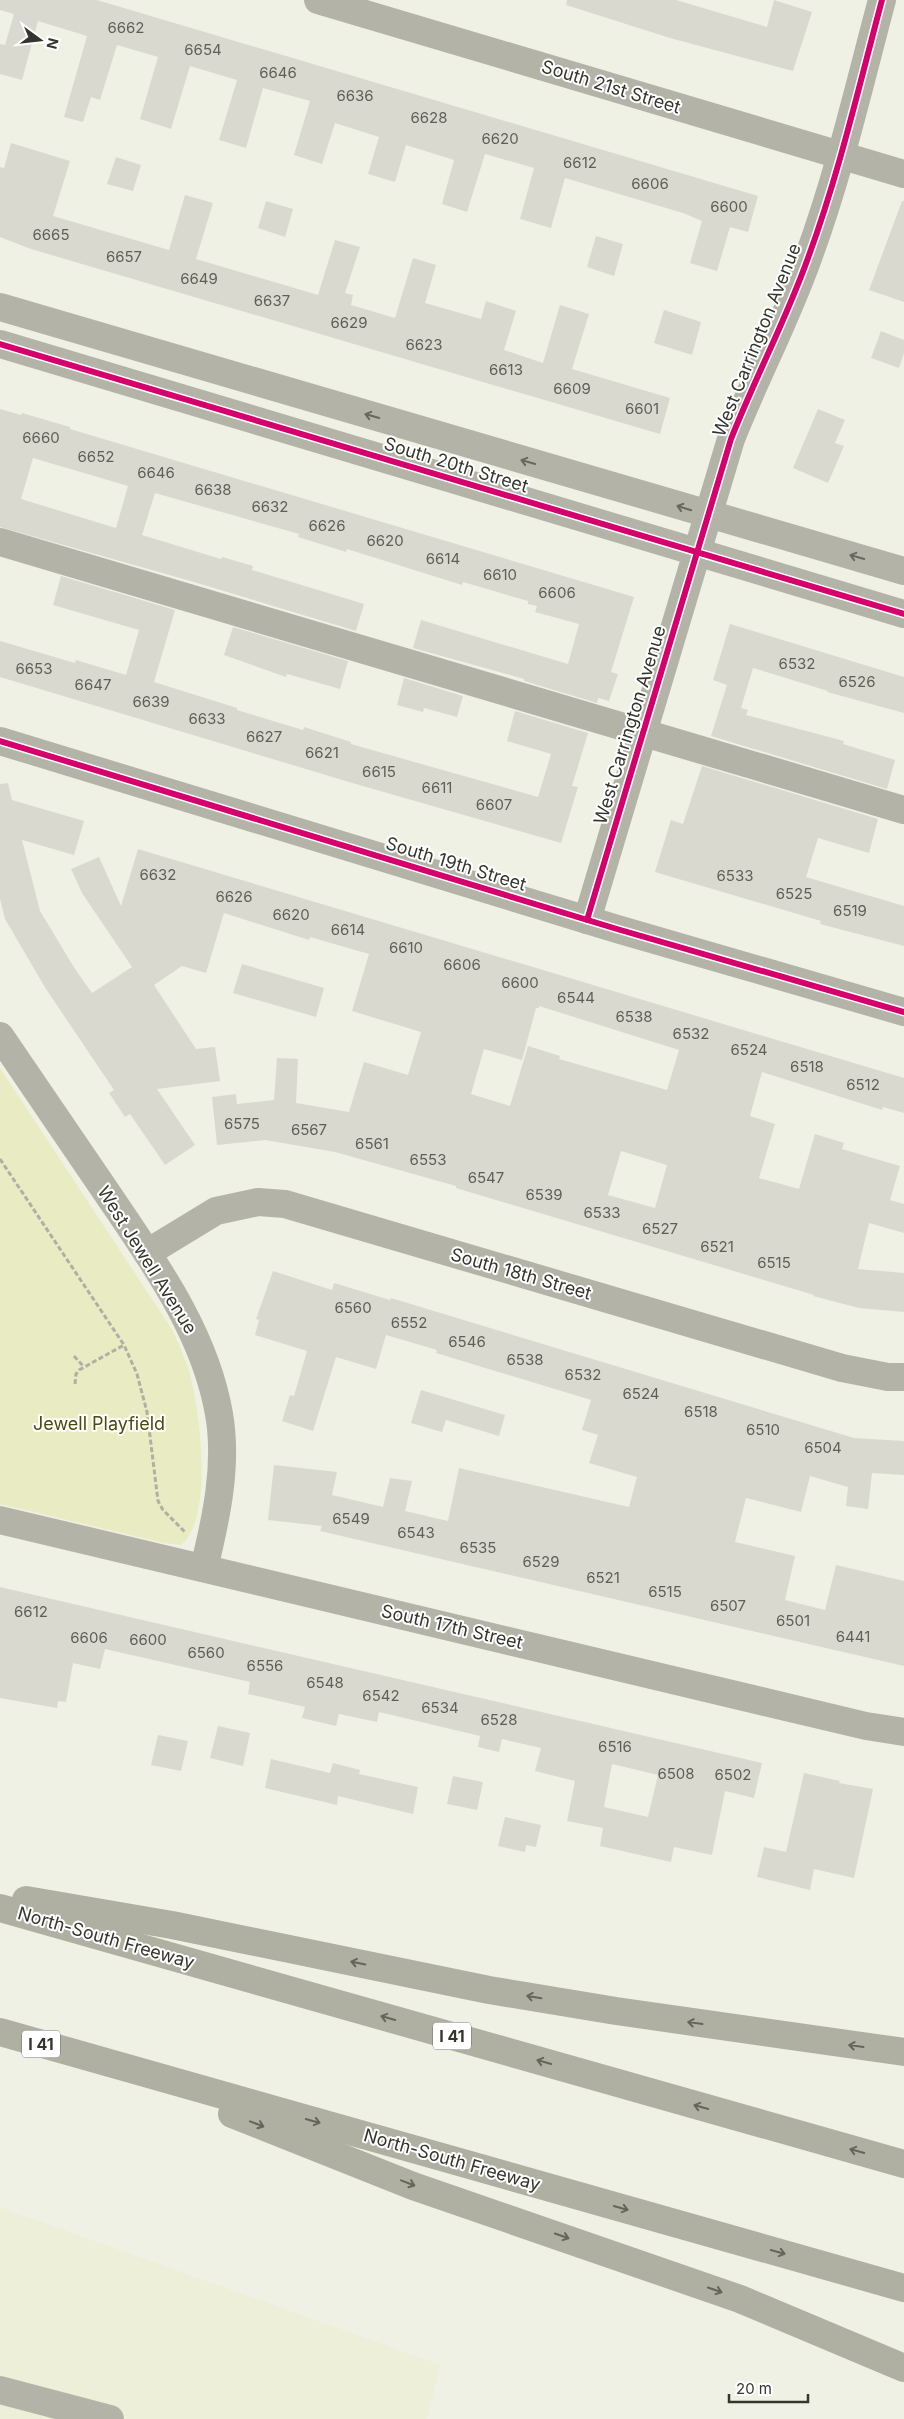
<svg xmlns="http://www.w3.org/2000/svg" width="904" height="2419" font-family="Inter,sans-serif">
	<style>
		.built { fill: #edefd9 }
		.green { fill: #e9ecc3 }
		.building { fill: #d9d9d0; fill-rule: evenodd }
		.lines { fill: none; stroke-linecap: round; stroke-linejoin: round }
		.path { stroke: #afb0a5; stroke-width: 3; stroke-dasharray: 5 2.5; stroke-linecap: butt }
		.minor { stroke: #b3b4a7; stroke-width: 28 }
		.highway { stroke: #afb0a1; stroke-width: 28 }
		.cycleway-casing { stroke: #fff; stroke-width: 9 }
		.cycleway { stroke: #d6006c; stroke-width: 6 }
		.oneway { stroke: #67685e }
		.oneway2 { stroke: #65665b }
		.labels { text-anchor: middle; stroke-width: 4; stroke-linejoin: round; paint-order: stroke }
		.number-label { font-size: 15px; fill: #5e5f56 }
		.shield { fill: #fff; stroke: #71726c; stroke-width: 1 }
		.shield-label { font-size: 16px; font-weight: bold; fill: #34352d }
		.street-label { font-size: 18px; fill: #34352d; stroke: #fff }
		.park-label { font-size: 18px; fill: #4a4b0b; stroke: #fff }
	</style>
	<rect width="100%" height="100%" fill="#f0f1e5"/>
	<polygon class="built" points="0,2207 441,2365 427,2419 0,2419"/>
	<path class="green" d="M0,1068L173,1331C179,1345 186,1360 190,1374C200,1413 214,1517 181,1545L164,1543L0,1504Z"/>
	<g class="building">
		<polygon points="0,0 97,0 758,196 748,232 730,227 717,271 690,263 702,221 683,213 565,178 551,228 520,219 534,168 485,154 467,212 442,204 454,160 406,145 395,182 368,174 379,137 335,123 322,164 294,155 310,101 263,88 246,148 219,140 237,80 190,66 171,129 140,119 158,57 117,45 100,100 91,97 83,122 64,117 87,36 38,21 22,80 0,74 0,44 5,45 14,14 0,10"/>
		<polygon points="567,0 676,0 767,27 774,0 812,12 793,71 670,38 566,5"/>
		<polygon points="11,143 70,161 53,216 169,250 185,195 213,203 196,259 318,295 335,240 360,247 345,293 353,295 351,305 395,318 413,258 436,265 425,303 481,319 486,301 516,311 504,350 543,363 560,305 589,314 572,369 670,398 660,434 31,249 0,237 0,167 4,168"/>
		<polygon points="116,157 141,165 133,191 107,184"/>
		<polygon points="266,201 293,209 285,237 258,228"/>
		<polygon points="902,201 904,201 904,302 869,290"/>
		<polygon points="596,236 623,244 614,276 587,267"/>
		<polygon points="664,310 701,322 692,355 654,343"/>
		<polygon points="881,331 904,340 904,353 899,368 871,358"/>
		<path d="M0,409L21,415L22,413L70,427V429L634,597L611,672L618,674L609,701L598,698L597,703L524,681V679L413,648L421,620L568,664L579,624L535,612L537,606L528,604V601L463,582L462,585L347,549L346,552L298,537L299,534L155,493L142,535L221,559L222,557L253,566L252,570L364,604L356,631L194,582L0,527ZM33,458L128,486L116,528L21,499Z"/>
		<polygon points="818,409 845,420 835,443 844,446 828,483 793,468"/>
		<polygon points="61,576 175,610 154,682 237,708 237,710 303,730 304,727 351,742 351,744 538,797 551,754 507,741 515,711 588,733 572,786 578,787 561,843 349,782 0,677 0,641 75,663 76,660 126,675 139,630 53,605"/>
		<polygon points="730,624 904,677 904,713 827,692 828,691 753,668 741,708 748,710 746,715 844,741 843,744 895,760 887,789 711,736 727,685 713,680"/>
		<polygon points="233,627 348,661 340,689 287,674 286,677 224,655"/>
		<polygon points="404,678 463,696 457,717 424,708 423,712 397,705"/>
		<polygon points="702,766 878,819 869,853 818,838 806,877 904,906 904,946 820,924 821,921 655,872 671,820 683,824"/>
		<path d="M8,783L12,800L84,821L74,855L22,840L40,911L75,969L92,993L132,967L82,893L71,869L99,857L121,906L138,849L904,1078V1113L883,1107L882,1110L762,1072L750,1116L775,1124L759,1178L799,1189L815,1134L844,1143L842,1149L900,1166L890,1200L904,1204V1233L869,1223L858,1269L904,1273V1312L859,1308L813,1296L814,1295L456,1188V1186L335,1152L265,1140L217,1145L212,1097L236,1094L237,1104L274,1100L277,1058L298,1059L296,1103L349,1112L364,1062L408,1075L421,1032L352,1011L369,954L310,937L309,940L224,913L206,973L182,966L154,985L196,1049L215,1047L220,1081L157,1089L195,1145L165,1165L130,1114L125,1117L109,1093L114,1090L46,989L5,919L0,899V784ZM539,1006L679,1050L667,1090L559,1059L560,1056L528,1046L510,1106L471,1094L484,1049L522,1060L536,1008H539ZM621,1151L667,1165L655,1208L608,1195Z"/>
		<polygon points="242,964 324,988 316,1017 233,993"/>
		<polygon points="273,1271 332,1290 334,1283 390,1300 391,1298 854,1438 904,1441 904,1475 872,1473 868,1509 846,1506 848,1487 810,1476 801,1512 746,1498 735,1542 795,1556 785,1600 825,1610 836,1565 904,1581 904,1666 320,1531 322,1526 268,1520 274,1465 337,1472 332,1495 383,1507 390,1478 412,1481 405,1511 448,1521 459,1468 629,1507 637,1477 589,1463 598,1435 582,1430 591,1400 436,1353 437,1350 386,1335 376,1369 336,1357 313,1431 282,1421 290,1395 294,1396 307,1351 255,1335 259,1320 256,1319"/>
		<polygon points="421,1390 505,1415 499,1436 446,1420 442,1432 411,1423"/>
		<path d="M0,1587L762,1763L754,1798L725,1791L712,1855L674,1847L671,1862L600,1846L603,1828L567,1821L575,1781L535,1771L541,1748L502,1739L499,1752L478,1747L480,1736L379,1712L377,1722L339,1714L336,1726L302,1718L305,1707L248,1694L250,1682L105,1649L100,1669L73,1663L66,1702L58,1701L57,1708L0,1698ZM612,1764L658,1775L648,1817L604,1807Z"/>
		<polygon points="218,1726 250,1733 243,1766 210,1758"/>
		<polygon points="158,1735 188,1741 181,1771 151,1765"/>
		<polygon points="271,1759 330,1773 333,1763 360,1770 359,1774 418,1787 413,1814 338,1796 337,1805 265,1788"/>
		<polygon points="804,1773 840,1781 839,1783 873,1789 854,1878 814,1869 810,1890 757,1877 764,1847 786,1852"/>
		<polygon points="453,1776 483,1782 477,1810 447,1804"/>
		<polygon points="505,1817 541,1825 536,1847 526,1845 525,1852 498,1846"/>
	</g>
	<g class="lines">
		<g class="path">
			<polyline points="0,1159 124,1345 137,1374 147,1412 158,1501 163,1510 186,1533"/>
			<polyline points="74,1356 84,1367"/>
			<polyline points="75,1384 76,1374 79,1370 124,1345"/>
		</g>
		<g class="minor">
			<polyline points="318,0 904,174"/>
			<polyline points="0,307 904,571"/>
			<polyline points="0,344 904,614"/>
			<polyline points="0,542 904,810"/>
			<polyline points="0,741 617,929 904,1012"/>
			<path d="M587,920L731,439C755,378 786,320 808,258C839,174 859,86 882,0"/>
			<path d="M0,1036C36,1088 71,1141 107,1193C153,1261 205,1332 219,1414C228,1465 216,1519 204,1568"/>
			<polyline points="147,1253 216,1211 258,1202 285,1204 842,1368 888,1377 904,1377"/>
			<polyline points="0,1520 866,1726 904,1732"/>
			<polyline points="0,2390 110,2419"/>
		</g>
		<g class="highway">
			<polyline points="26,1900 172,1925 489,1990 616,2011 904,2052"/>
			<polyline points="0,1908 904,2164"/>
			<polyline points="0,2032 904,2288"/>
			<polyline points="232,2114 413,2186 740,2299 904,2368"/>
		</g>
		<defs>
			<g id="cycleway">
				<polyline points="0,344 904,614"/>
				<polyline points="0,741 617,929 904,1012"/>
				<path d="M587,920L731,439C755,378 786,320 808,258C839,174 859,86 882,0"/>
			</g>
		</defs>
		<use href="#cycleway" class="cycleway-casing"/>
		<use href="#cycleway" class="cycleway"/>
	</g>
	<defs><path id="oneway-shaft" d="M-6 0H5M1.5-3L5.5 0L1.5 3" fill="none" stroke-width="1.6" stroke-linecap="round" stroke-linejoin="round" transform="scale(1.25)"/></defs>
	<g class="oneway">
		<use href="#oneway-shaft" transform="translate(372 416) rotate(-164)"/>
		<use href="#oneway-shaft" transform="translate(528 462) rotate(-164)"/>
		<use href="#oneway-shaft" transform="translate(684 508) rotate(-163)"/>
		<use href="#oneway-shaft" transform="translate(857 557) rotate(-164)"/>
	</g>
	<g class="oneway2">
		<use href="#oneway-shaft" transform="translate(358 1963) rotate(-168)"/>
		<use href="#oneway-shaft" transform="translate(534 1997) rotate(-170)"/>
		<use href="#oneway-shaft" transform="translate(388 2018) rotate(-164)"/>
		<use href="#oneway-shaft" transform="translate(695 2023) rotate(-172)"/>
		<use href="#oneway-shaft" transform="translate(856 2046) rotate(-172)"/>
		<use href="#oneway-shaft" transform="translate(544 2062) rotate(-164)"/>
		<use href="#oneway-shaft" transform="translate(701 2107) rotate(-164)"/>
		<use href="#oneway-shaft" transform="translate(313 2121) rotate(16)"/>
		<use href="#oneway-shaft" transform="translate(257 2124) rotate(21)"/>
		<use href="#oneway-shaft" transform="translate(857 2151) rotate(-164)"/>
		<use href="#oneway-shaft" transform="translate(408 2183) rotate(21)"/>
		<use href="#oneway-shaft" transform="translate(621 2208) rotate(16)"/>
		<use href="#oneway-shaft" transform="translate(562 2236) rotate(19)"/>
		<use href="#oneway-shaft" transform="translate(778 2252) rotate(16)"/>
		<use href="#oneway-shaft" transform="translate(715 2290) rotate(19)"/>
	</g>
	<g class="labels">
		<g class="number-label">
			<text x="126" y="33">6662</text>
			<text x="203" y="55">6654</text>
			<text x="278" y="78">6646</text>
			<text x="355" y="101">6636</text>
			<text x="429" y="123">6628</text>
			<text x="500" y="144">6620</text>
			<text x="580" y="168">6612</text>
			<text x="650" y="189">6606</text>
			<text x="729" y="212">6600</text>
			<text x="51" y="240">6665</text>
			<text x="124" y="262">6657</text>
			<text x="199" y="284">6649</text>
			<text x="272" y="306">6637</text>
			<text x="349" y="328">6629</text>
			<text x="424" y="350">6623</text>
			<text x="506" y="375">6613</text>
			<text x="572" y="394">6609</text>
			<text x="642" y="414">6601</text>
			<text x="41" y="443">6660</text>
			<text x="96" y="462">6652</text>
			<text x="156" y="478">6646</text>
			<text x="213" y="495">6638</text>
			<text x="270" y="512">6632</text>
			<text x="327" y="531">6626</text>
			<text x="385" y="546">6620</text>
			<text x="443" y="564">6614</text>
			<text x="500" y="580">6610</text>
			<text x="557" y="598">6606</text>
			<text x="797" y="669">6532</text>
			<text x="34" y="674">6653</text>
			<text x="857" y="687">6526</text>
			<text x="93" y="690">6647</text>
			<text x="151" y="707">6639</text>
			<text x="207" y="724">6633</text>
			<text x="264" y="742">6627</text>
			<text x="322" y="758">6621</text>
			<text x="379" y="777">6615</text>
			<text x="437" y="793">6611</text>
			<text x="494" y="810">6607</text>
			<text x="158" y="880">6632</text>
			<text x="735" y="881">6533</text>
			<text x="794" y="899">6525</text>
			<text x="234" y="902">6626</text>
			<text x="850" y="916">6519</text>
			<text x="291" y="920">6620</text>
			<text x="348" y="935">6614</text>
			<text x="406" y="953">6610</text>
			<text x="462" y="970">6606</text>
			<text x="520" y="988">6600</text>
			<text x="576" y="1003">6544</text>
			<text x="634" y="1022">6538</text>
			<text x="691" y="1039">6532</text>
			<text x="749" y="1055">6524</text>
			<text x="807" y="1072">6518</text>
			<text x="863" y="1090">6512</text>
			<text x="242" y="1129">6575</text>
			<text x="309" y="1135">6567</text>
			<text x="372" y="1149">6561</text>
			<text x="428" y="1165">6553</text>
			<text x="486" y="1183">6547</text>
			<text x="544" y="1200">6539</text>
			<text x="602" y="1218">6533</text>
			<text x="660" y="1234">6527</text>
			<text x="717" y="1252">6521</text>
			<text x="774" y="1268">6515</text>
			<text x="353" y="1313">6560</text>
			<text x="409" y="1328">6552</text>
			<text x="467" y="1347">6546</text>
			<text x="525" y="1365">6538</text>
			<text x="583" y="1380">6532</text>
			<text x="641" y="1399">6524</text>
			<text x="701" y="1417">6518</text>
			<text x="763" y="1435">6510</text>
			<text x="823" y="1453">6504</text>
			<text x="351" y="1524">6549</text>
			<text x="416" y="1538">6543</text>
			<text x="478" y="1553">6535</text>
			<text x="541" y="1567">6529</text>
			<text x="603" y="1583">6521</text>
			<text x="665" y="1597">6515</text>
			<text x="728" y="1611">6507</text>
			<text x="31" y="1617">6612</text>
			<text x="793" y="1626">6501</text>
			<text x="853" y="1642">6441</text>
			<text x="89" y="1643">6606</text>
			<text x="148" y="1645">6600</text>
			<text x="206" y="1658">6560</text>
			<text x="265" y="1671">6556</text>
			<text x="325" y="1688">6548</text>
			<text x="381" y="1701">6542</text>
			<text x="440" y="1713">6534</text>
			<text x="499" y="1725">6528</text>
			<text x="615" y="1752">6516</text>
			<text x="676" y="1779">6508</text>
			<text x="733" y="1780">6502</text>
		</g>
		<g class="shield">
			<rect x="433" y="2022.5" width="38" height="27" rx="4"/>
			<rect x="22" y="2030.5" width="38" height="27" rx="4"/>
		</g>
		<g class="shield-label">
			<text x="452" y="2042">I 41</text>
			<text x="41" y="2050">I 41</text>
		</g>
		<g class="street-label">
			<text transform="translate(611 87) rotate(17)" y="6">South 21st Street</text>
			<text transform="translate(757 340) rotate(-68)" y="6">West Carrington Avenue</text>
			<text transform="translate(456 465) rotate(17)" y="6">South 20th Street</text>
			<text transform="translate(630 725) rotate(-73)" y="6">West Carrington Avenue</text>
			<text transform="translate(456 864) rotate(17)" y="6">South 19th Street</text>
			<text transform="translate(147 1260) rotate(58)" y="6">West Jewell Avenue</text>
			<text transform="translate(521 1274) rotate(16)" y="6">South 18th Street</text>
			<text transform="translate(452 1627) rotate(13)" y="6">South 17th Street</text>
			<text transform="translate(106 1938) rotate(16)" y="6">North-South Freeway</text>
			<text transform="translate(452 2160) rotate(16)" y="6">North-South Freeway</text>
		</g>
		<g class="park-label">
			<text x="99" y="1430">Jewell Playfield</text>
		</g>
	</g>
	<g transform="translate(40 40) rotate(105)" stroke="#ffffff" stroke-width="4" paint-order="stroke">
	<path d="M0-4L9 19L0 12L-9 19Z" fill="#34352d"/>
	<text y="-8" font-size="14" font-weight="bold" text-anchor="middle" fill="#34352d">N</text>
	</g>
	<path d="M729 2394v8h79v-8" fill="none" stroke="#34352d" stroke-width="2.5"/>
	<text x="736" y="2394" font-size="15" fill="#34352d" stroke="#ffffff" stroke-width="4" paint-order="stroke">20 m</text>
</svg>
